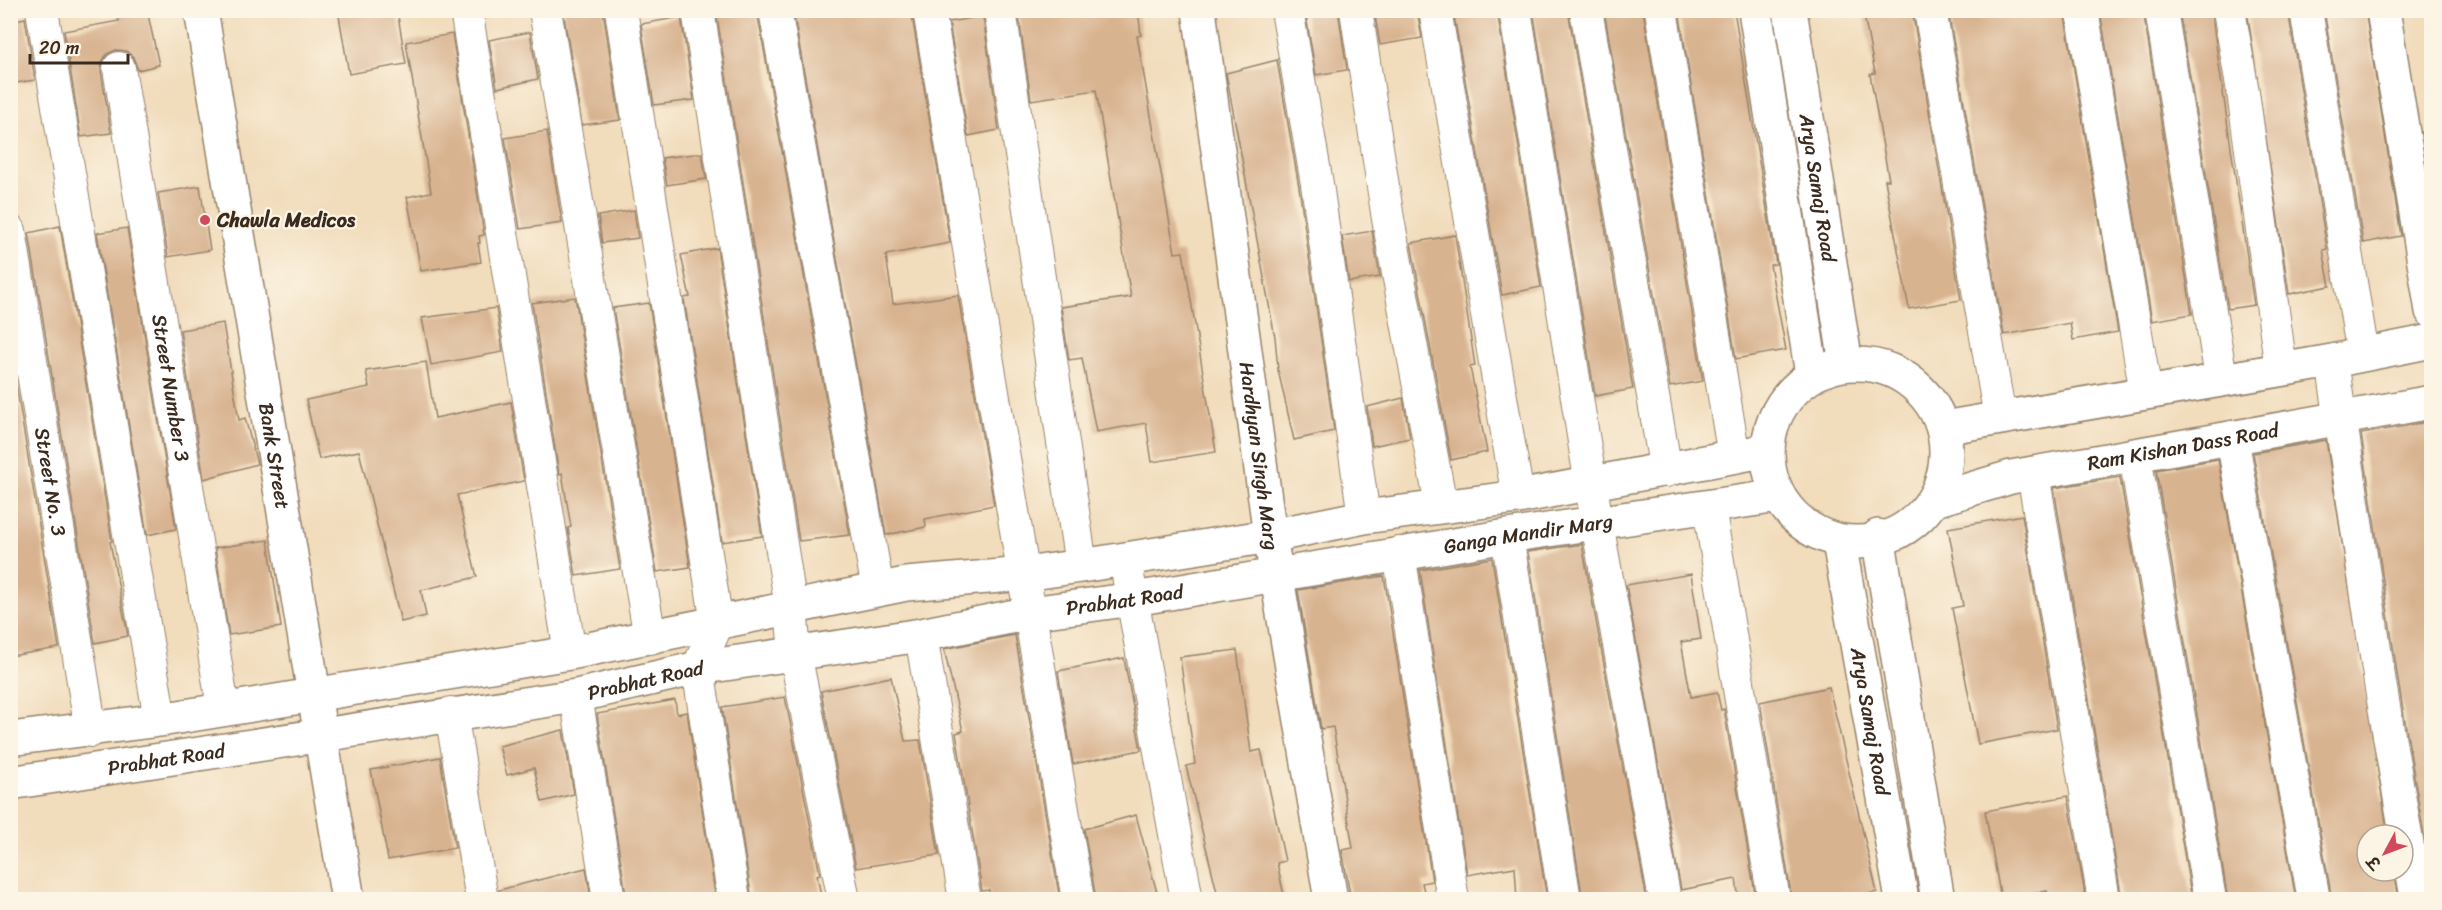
<svg xmlns="http://www.w3.org/2000/svg" width="2442" height="910" font-family="Sriracha,'Playpen Sans Deva',sans-serif">
	<style>
		.building { fill: #d8b390 }
		.lines { fill: none; stroke-linecap: round; stroke-linejoin: round }
		.minor-casing { stroke: #96836c; stroke-width: 34 }
		.tertiary-casing { stroke: #96836c; stroke-width: 36 }
		.minor { stroke: #fff; stroke-width: 32 }
		.tertiary { stroke: #fff; stroke-width: 33 }
		.poi-dot { fill: #d1495b; stroke: #fcf5e5; stroke-width: 2 }
		.labels { text-anchor: middle; stroke-width: 4.5; stroke-linejoin: round; paint-order: stroke }
		.street-label { font-size: 20px; fill: #3b2a1e; stroke: #fcf5e5 }
		.poi-label { font-size: 20px; font-weight: bold; fill: #3b2a1e; stroke: #fcf5e5; text-anchor: start }
	</style>
	<rect width="100%" height="100%" fill="#fcf5e5"/>
	<filter id="ink" filterUnits="userSpaceOnUse"><feTurbulence type="fractalNoise" baseFrequency=".0167" numOctaves="2"/><feDisplacementMap in="SourceGraphic" scale="12" xChannelSelector="R" yChannelSelector="G"/><feConvolveMatrix kernelMatrix="1 2 1 2 8 2 1 2 1" color-interpolation-filters="sRGB"/></filter>
	<filter id="wash" filterUnits="userSpaceOnUse"><feTurbulence type="fractalNoise" baseFrequency=".008" numOctaves="4" result="noise"/><feDisplacementMap in="SourceGraphic" scale="24" xChannelSelector="R" yChannelSelector="G"/><feGaussianBlur stdDeviation="1.35" result="paint"/><feColorMatrix in="noise" values="0 0 0 0 0 0 0 0 0 0 0 0 0 0 0 0 0 1.4 0 .05"/><feComposite in="paint" operator="in"/></filter>
	<g filter="url(#wash)">
		<rect width="100%" height="100%" fill="#f1dcbb"/>
		<g id="blocks">
			<g class="building">
				<polygon points="132,10 147,10 159,65 138,70 133,57 126,51 116,50 107,54 102,62 101,71 111,133 81,137 64,31 119,21 118,14"/>
				<polygon points="338,10 397,10 406,64 349,74"/>
				<polygon points="563,10 603,10 620,120 582,125"/>
				<polygon points="716,10 757,10 850,535 799,541"/>
				<polygon points="793,10 911,10 950,243 886,255 893,304 958,295 994,505 925,519 926,527 886,535"/>
				<polygon points="1018,10 1138,10 1141,35 1137,36 1175,253 1183,252 1216,452 1152,462 1146,423 1096,432 1082,358 1069,360 1061,307 1131,297 1096,90 1031,100"/>
				<polygon points="1305,10 1338,10 1347,70 1316,75"/>
				<polygon points="1374,10 1417,10 1422,38 1380,45"/>
				<polygon points="1453,10 1497,10 1541,287 1502,295"/>
				<polygon points="1533,10 1568,10 1633,389 1595,396"/>
				<polygon points="1604,10 1643,10 1703,381 1670,387"/>
				<polygon points="1679,10 1734,10 1776,264 1770,265 1786,350 1736,359"/>
				<polygon points="1863,10 1912,10 1961,300 1909,309 1885,180 1889,180 1870,74 1875,73"/>
				<polygon points="1948,10 2064,10 2118,332 2073,340 2070,323 2004,335"/>
				<polygon points="2100,10 2143,10 2192,314 2152,321"/>
				<polygon points="2179,10 2211,10 2254,305 2228,309"/>
				<polygon points="2247,10 2288,10 2327,249 2323,250 2330,286 2289,294"/>
				<polygon points="2324,10 2365,10 2401,236 2363,243"/>
				<polygon points="983,16 999,130 968,136 949,22"/>
				<polygon points="681,17 694,100 654,105 641,24"/>
				<polygon points="25,18 35,80 10,84 10,21"/>
				<polygon points="530,32 538,79 497,88 489,40"/>
				<polygon points="452,34 484,235 479,236 480,243 478,243 481,262 421,271 407,197 431,192 406,42"/>
				<polygon points="1277,60 1299,187 1334,431 1294,440 1278,370 1275,337 1226,73"/>
				<polygon points="547,131 562,223 520,229 505,138"/>
				<polygon points="702,153 706,179 667,185 662,158"/>
				<polygon points="200,186 210,250 168,257 158,193"/>
				<polygon points="634,210 638,238 602,243 598,216"/>
				<polygon points="60,226 112,541 110,542 128,636 95,643 29,233"/>
				<polygon points="127,228 176,529 147,535 97,233"/>
				<polygon points="1372,231 1380,277 1349,282 1342,236"/>
				<polygon points="1455,235 1475,366 1470,367 1487,452 1451,460 1411,243"/>
				<polygon points="717,248 762,536 722,542 684,298 690,297 681,255"/>
				<polygon points="575,297 620,569 576,576 568,528 571,527 562,473 559,474 532,303"/>
				<polygon points="649,303 690,567 657,572 613,308"/>
				<polygon points="496,308 503,352 431,365 422,318"/>
				<polygon points="223,323 239,420 245,418 257,464 204,479 180,330"/>
				<polygon points="10,347 59,648 10,656"/>
				<polygon points="426,362 435,418 511,402 524,481 457,495 477,577 421,590 426,616 401,622 359,451 319,459 306,400 369,387 366,371"/>
				<polygon points="1403,398 1410,438 1372,446 1367,407"/>
				<polygon points="2427,422 2432,448 2430,871 2398,680 2361,434"/>
				<polygon points="2326,440 2388,835 2367,835 2367,871 2394,871 2398,893 2361,900 2332,900 2253,453"/>
				<polygon points="2218,459 2296,900 2228,900 2156,470"/>
				<polygon points="2120,477 2192,900 2122,900 2054,488"/>
				<polygon points="2022,515 2057,729 1978,744 1952,608 1963,606 1948,528"/>
				<polygon points="268,540 281,627 229,635 215,548"/>
				<polygon points="1582,544 1647,900 1583,900 1528,552"/>
				<polygon points="1492,558 1547,900 1517,900 1515,867 1467,875 1420,570"/>
				<polygon points="1691,574 1701,639 1681,642 1691,697 1717,692 1721,710 1724,709 1756,900 1739,900 1736,879 1681,890 1626,585"/>
				<polygon points="1384,576 1432,881 1422,883 1426,900 1351,900 1342,850 1353,848 1333,727 1321,729 1298,590"/>
				<polygon points="1015,635 1060,900 990,900 989,890 982,891 956,733 963,731 944,649"/>
				<polygon points="1237,650 1251,752 1261,750 1285,861 1277,863 1285,900 1219,900 1186,766 1195,764 1180,657"/>
				<polygon points="1124,658 1141,750 1073,764 1058,671"/>
				<polygon points="891,677 905,741 920,740 939,855 856,868 821,691"/>
				<polygon points="1829,687 1877,892 1841,900 1792,900 1760,702"/>
				<polygon points="785,697 820,874 817,875 821,896 803,900 752,900 722,707"/>
				<polygon points="675,700 677,714 687,712 716,900 627,900 597,714"/>
				<polygon points="563,730 574,794 542,802 534,768 507,775 499,746"/>
				<polygon points="440,757 455,848 388,860 371,770"/>
				<polygon points="2068,796 2086,900 2048,900 2047,891 2001,899 1985,811"/>
				<polygon points="1136,815 1159,900 1096,900 1084,829"/>
				<polygon points="586,868 591,900 500,900 499,890"/>
			</g>
		</g>
	</g>
	<g filter="url(#ink)">
		<use href="#blocks" fill-opacity="0" stroke="#96836c" stroke-width="1.5"/>
		<g class="lines">
			<defs>
				<g id="minor">
					<polyline points="42,10 160,720"/>
					<polyline points="466,10 570,653"/>
					<polyline points="545,10 650,638"/>
					<polyline points="621,10 717,624 698,668 734,900"/>
					<polyline points="698,10 791,608 795,653 844,900"/>
					<polyline points="775,10 878,590"/>
					<polyline points="929,10 1078,900"/>
					<polyline points="1000,10 1081,566"/>
					<polyline points="1287,10 1317,184 1364,517"/>
					<polyline points="1356,10 1388,219 1441,506"/>
					<polyline points="1435,10 1518,497"/>
					<polyline points="1515,10 1597,523 1665,900"/>
					<polyline points="1586,10 1666,471"/>
					<polyline points="1661,10 1734,457"/>
					<polyline points="1930,10 2000,418"/>
					<polyline points="2082,10 2146,393"/>
					<polyline points="2161,10 2221,378"/>
					<polyline points="2229,10 2243,92 2281,369"/>
					<polyline points="2306,10 2363,355"/>
					<path id="s1" d="M119,68L223,708"/>
					<path id="s2" d="M10,231L91,731"/>
					<polyline points="2332,361 2380,683 2417,900"/>
					<polyline points="2232,437 2314,900"/>
					<polyline points="2135,456 2210,900"/>
					<polyline points="2033,473 2104,900"/>
					<polyline points="1709,507 1774,900"/>
					<polyline points="1507,536 1565,900"/>
					<polyline points="1399,553 1453,900"/>
					<polyline points="1125,559 1187,900"/>
					<polyline points="921,635 965,900"/>
					<polyline points="576,696 609,900"/>
					<polyline points="451,713 482,900"/>
				</g>
				<g id="tertiary">
					<path id="s3" d="M201,10L348,900"/>
					<path id="s4" d="M1199,10L1270,536L1331,900"/>
					<polyline points="1755,10 1812,375"/>
					<path id="s5" d="M1790,10L1846,364"/>
					<polyline points="2383,10 2432,311"/>
					<circle cx="1857" cy="453" r="89"/>
					<polyline points="1943,428 2332,361 2432,341"/>
					<path id="s6" d="M1935,500L2011,477L2432,402"/>
					<polyline points="1878,536 1938,900"/>
					<path id="s7" d="M1839,542L1902,900"/>
					<polyline points="10,739 160,720 570,653 906,584 1025,574 1081,566 1270,536 1364,517 1518,497 1768,450"/>
					<path id="s8" d="M10,783L576,696L698,668L921,635L1030,613L1134,599L1507,536L1779,496"/>
				</g>
			</defs>
			<use href="#minor" class="minor-casing"/>
			<use href="#tertiary" class="tertiary-casing"/>
			<use href="#minor" class="minor"/>
			<use href="#tertiary" class="tertiary"/>
		</g>
	</g>
	<circle class="poi-dot" cx="205" cy="220" r="6"/>
	<g class="labels">
		<g class="street-label">
			<text dy="7" stroke="none"><textPath href="#s5" startOffset="180">Arya Samaj Road</textPath></text>
			<text dy="7" stroke="none"><textPath href="#s1" startOffset="324">Street Number 3</textPath></text>
			<text dy="7" stroke="none"><textPath href="#s6" startOffset="254">Ram Kishan Dass Road</textPath></text>
			<text dy="7" stroke="none"><textPath href="#s3" startOffset="452">Bank Street</textPath></text>
			<text dy="7" stroke="none"><textPath href="#s4" startOffset="450">Hardhyan Singh Marg</textPath></text>
			<text dy="7" stroke="none"><textPath href="#s2" startOffset="254">Street No. 3</textPath></text>
			<text dy="7" stroke="none"><textPath href="#s8" startOffset="1539">Ganga Mandir Marg</textPath></text>
			<text dy="7" stroke="none"><textPath href="#s8" startOffset="1130">Prabhat Road</textPath></text>
			<text dy="7" stroke="none"><textPath href="#s8" startOffset="644">Prabhat Road</textPath></text>
			<text dy="7" stroke="none"><textPath href="#s7" startOffset="182">Arya Samaj Road</textPath></text>
			<text dy="7" stroke="none"><textPath href="#s8" startOffset="158">Prabhat Road</textPath></text>
		</g>
		<g class="poi-label">
			<text x="217" y="227">Chawla Medicos</text>
		</g>
	</g>
	<rect width="2442" height="910" fill="none" stroke="#fcf5e5" stroke-width="36"/>
	<g transform="translate(2385 853) rotate(229)"><circle r="28" fill="#fcf5e5" stroke="#afa495" stroke-width="1.5"/>
	<path d="M0-4.5L10 22L0 15L-10 22Z" fill="#d1495b"/>
	<text y="-9" font-size="16" font-weight="bold" text-anchor="middle" fill="#3b2a1e">उ</text>
	</g>
	<path d="M30 54v9h98v-9" fill="none" stroke="#3b2a1e" stroke-width="3"/>
	<text x="39" y="54" font-size="18" fill="#3b2a1e" stroke="#fcf5e5" stroke-width="4.5" paint-order="stroke">20 m</text>
</svg>
